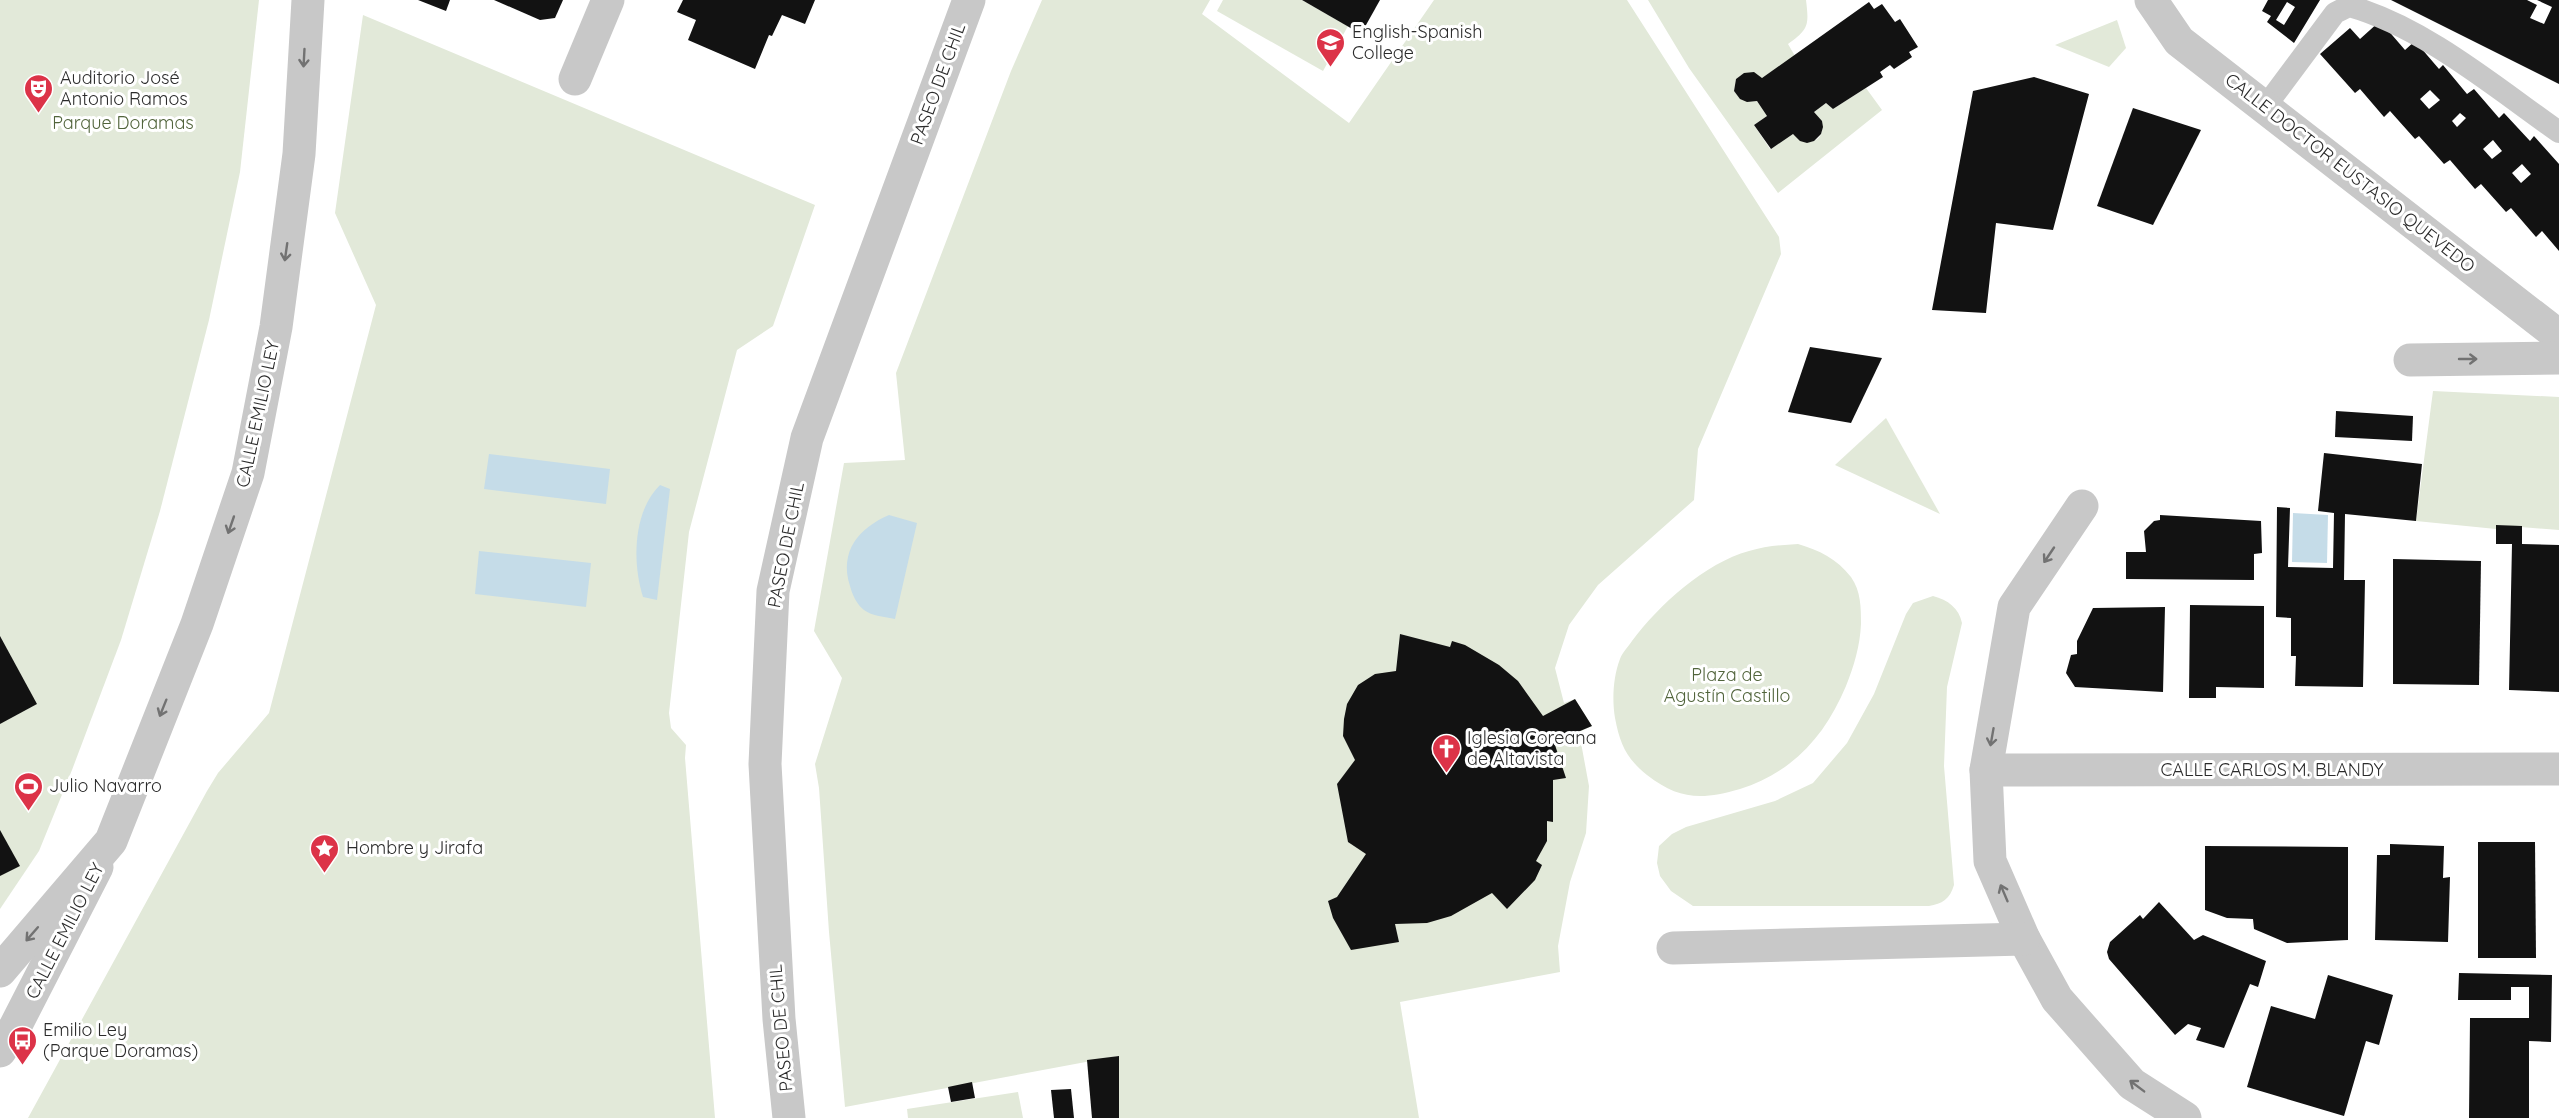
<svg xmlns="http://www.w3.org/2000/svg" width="2559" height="1118" font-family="Quicksand,sans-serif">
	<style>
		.green { fill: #e2e9d9 }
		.water { fill: #c5dce8 }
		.building { fill: #121212; fill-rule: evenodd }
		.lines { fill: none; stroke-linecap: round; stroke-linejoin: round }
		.service { stroke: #c8c8c8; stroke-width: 22 }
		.minor { stroke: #c8c8c8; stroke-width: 33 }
		.tertiary { stroke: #c8c8c8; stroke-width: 33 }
		.oneway { stroke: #727272 }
		.labels { text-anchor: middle; stroke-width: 6; stroke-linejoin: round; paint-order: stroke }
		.poi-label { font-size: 18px; fill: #2b2b2b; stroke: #fff; text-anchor: start }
		.street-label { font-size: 18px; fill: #2b2b2b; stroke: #fff }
		.park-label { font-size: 18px; fill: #51643b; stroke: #fff }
	</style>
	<rect width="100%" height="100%" fill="#fff"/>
	<g class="green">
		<polygon points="0,0 259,0 240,172 209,320 160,511 121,640 72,770 39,851 0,909"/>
		<polygon points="1042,0 1210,0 1202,14 1349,123 1434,0 1627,0 1779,237 1781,254 1698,449 1694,500 1598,585 1569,625 1555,668 1564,703 1575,699 1592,726 1579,732 1589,786 1586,833 1570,882 1558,946 1560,972 1400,1002 1419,1118 1119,1118 1118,1056 845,1107 829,932 819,788 815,764 842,678 814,631 844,463 905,460 896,373 1011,71"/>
		<polygon points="1223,0 1302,0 1348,26 1323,71 1217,11"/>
		<path d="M1648,0H1806C1809,25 1809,29 1788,44L1795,56L1762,78C1752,71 1746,71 1736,79L1734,91C1741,100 1745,102 1757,101L1767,116L1754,125L1770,149L1793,134C1814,153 1833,133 1814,112L1826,103L1833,109L1866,88L1882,110L1778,193L1689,68Z"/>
		<polygon points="363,15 815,205 773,326 737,350 689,532 669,713 671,728 686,745 685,758 715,1118 28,1118 207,791 218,773 269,713 376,305 335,213"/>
		<polygon points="2117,20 2126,48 2109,67 2055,45"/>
		<polygon points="2433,391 2559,397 2559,530 2496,525 2496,529 2416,521"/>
		<polygon points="1886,418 1940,514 1835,465"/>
		<path d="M1798,544C1819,550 1837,559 1851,577C1861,591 1861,608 1861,624C1860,646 1854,666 1846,686C1825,736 1793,772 1740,789C1702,800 1679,800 1647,775C1626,758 1620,744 1615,718C1612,700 1613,677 1620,659C1622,653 1628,647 1632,641C1659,605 1705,563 1749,551C1765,546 1781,545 1798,544Z"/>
		<path d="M1933,596C1948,600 1959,608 1962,623L1947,687L1944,766L1954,885C1950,899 1942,904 1929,906H1693L1671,891L1660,876L1657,863L1659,846L1672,834L1686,827L1775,801L1813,783L1847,743L1874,694L1906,614L1913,603Z"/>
		<polygon points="1018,1092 1023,1118 908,1118 907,1109"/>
	</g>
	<g class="water">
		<polygon points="489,454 610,469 606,504 484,489"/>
		<path d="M660,485L670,489L657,600L643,597C632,563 633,511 660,485Z"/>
		<polygon points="2293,513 2328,515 2327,563 2292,562"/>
		<path d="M889,515L917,523L895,619C885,617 872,616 864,610C857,605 852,594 850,586C839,551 859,528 889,515Z"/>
		<polygon points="479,551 591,563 586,607 475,594"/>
	</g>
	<g class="building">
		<polygon points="418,0 450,0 446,11"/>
		<polygon points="494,0 563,0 555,18 540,20"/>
		<polygon points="683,0 815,0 805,24 782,15 772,36 769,35 755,69 688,40 696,20 677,12"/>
		<polygon points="1302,0 1380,0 1361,34"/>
		<path d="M2268,0H2320L2294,43L2267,22L2271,16L2262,11ZM2287,2L2295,7L2284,25L2276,20Z"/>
		<polygon points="2391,0 2527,0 2537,5 2530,18 2544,24 2552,7 2537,0 2559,0 2559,84"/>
		<polygon points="1869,2 1874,9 1882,4 1895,22 1900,19 1918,47 1909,52 1912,57 1894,69 1890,65 1880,72 1883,77 1833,109 1826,103 1814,112 1822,121 1823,127 1821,134 1814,141 1807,143 1800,141 1793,134 1771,149 1754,125 1767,116 1757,101 1747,102 1740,99 1734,91 1736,79 1744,73 1754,72 1762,78"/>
		<path d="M2380,21L2405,50L2415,41L2439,69L2443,65L2467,94L2474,89L2499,118L2504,113L2530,141L2534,136L2559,164V251L2542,231L2536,237L2511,208L2506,212L2481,184L2475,189L2450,160L2444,164L2419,136L2415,139L2390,111L2384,117L2360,89L2355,93L2320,54L2350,28L2360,39ZM2430,90L2440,100L2429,109L2420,99ZM2460,113L2466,118L2457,127L2452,121ZM2493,140L2502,151L2492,159L2483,149ZM2522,164L2531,174L2521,183L2512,173Z"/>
		<polygon points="2034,77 2089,94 2053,230 1996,223 1986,313 1932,310 1973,91"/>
		<polygon points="2133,108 2201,130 2153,225 2097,206"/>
		<polygon points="1810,347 1882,358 1851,423 1788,412"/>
		<polygon points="2336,411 2413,416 2412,441 2335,437"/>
		<polygon points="2324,453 2422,464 2416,521 2345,514 2344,580 2365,580 2363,687 2295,686 2296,656 2291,656 2291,618 2276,617 2277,507 2290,508 2288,567 2333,568 2334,513 2318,511"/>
		<polygon points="2160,515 2261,521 2262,553 2254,554 2254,580 2126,579 2126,552 2146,552 2144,531 2154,521 2160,520"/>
		<polygon points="2496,525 2522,526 2522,544 2559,545 2559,692 2509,690 2512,544 2496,544"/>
		<polygon points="2393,559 2481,561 2479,685 2393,684"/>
		<polygon points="2190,605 2264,606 2264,688 2216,687 2216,698 2189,698"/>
		<polygon points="2165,607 2163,692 2075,687 2066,673 2071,655 2077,654 2077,641 2093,608"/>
		<polygon points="1400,634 1450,647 1452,641 1465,645 1499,665 1518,681 1543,716 1575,699 1592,726 1554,742 1566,778 1553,780 1553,822 1547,821 1547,841 1536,861 1542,865 1535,880 1507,909 1492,893 1451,916 1427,923 1395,924 1399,942 1351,950 1333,918 1328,901 1337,897 1366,854 1348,842 1337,784 1355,760 1343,736 1344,719 1347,704 1358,685 1375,674 1396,671"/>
		<polygon points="0,636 37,704 0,724"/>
		<polygon points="0,830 20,866 0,876"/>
		<polygon points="2478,842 2535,842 2536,958 2478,958"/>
		<polygon points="2390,844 2444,846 2443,878 2450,877 2448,942 2375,940 2377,855 2390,855"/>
		<polygon points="2205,846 2348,847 2348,940 2287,943 2254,929 2253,919 2227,918 2205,910"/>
		<polygon points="2159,902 2194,940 2203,935 2266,961 2258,987 2250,984 2224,1048 2196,1040 2201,1028 2188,1024 2175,1035 2109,959 2107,952 2110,942 2140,915 2143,919"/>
		<polygon points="2459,973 2552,975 2551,1042 2529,1041 2529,1118 2469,1118 2470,1018 2529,1018 2529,987 2511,987 2511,1000 2458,1000"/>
		<polygon points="2328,975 2393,995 2379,1045 2366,1041 2344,1116 2247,1087 2271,1006 2315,1019"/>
		<polygon points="1119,1056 1119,1118 1092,1118 1087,1060"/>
		<polygon points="972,1082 975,1098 951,1102 948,1087"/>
		<polygon points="1071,1089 1074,1118 1054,1118 1051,1090"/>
	</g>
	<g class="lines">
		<path class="service" d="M2265,107L2335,13L2349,6C2424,27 2495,87 2559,132"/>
		<g class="minor">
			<polyline points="2151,0 2179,41 2559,336"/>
			<polyline points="575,79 608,0"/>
			<polyline points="2410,360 2559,358"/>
			<polyline points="2082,506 2014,607 1986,770 1990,861 2024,939 2057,999 2132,1084 2185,1118"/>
			<polyline points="1986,770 2559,769"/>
			<polyline points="1673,948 2024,939"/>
			<polyline points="0,1051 15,1027 97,867"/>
		</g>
		<g class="tertiary">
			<polyline points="0,971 111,841 197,624 248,473 276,327 299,154 308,0"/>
			<polyline points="789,1118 779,1019 765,764 773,591 807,438 969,0"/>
		</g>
	</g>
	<defs><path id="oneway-shaft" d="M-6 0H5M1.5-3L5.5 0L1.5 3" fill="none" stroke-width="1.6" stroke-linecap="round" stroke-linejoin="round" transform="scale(1.5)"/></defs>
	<g class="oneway">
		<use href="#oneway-shaft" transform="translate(304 58) rotate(93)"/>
		<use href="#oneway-shaft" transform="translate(286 252) rotate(98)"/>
		<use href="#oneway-shaft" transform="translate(2468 359)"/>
		<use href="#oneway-shaft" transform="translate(231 525) rotate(109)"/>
		<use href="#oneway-shaft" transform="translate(2049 555) rotate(124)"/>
		<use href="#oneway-shaft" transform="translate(163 708) rotate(112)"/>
		<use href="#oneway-shaft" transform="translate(1992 737) rotate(100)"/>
		<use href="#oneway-shaft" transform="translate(2004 893) rotate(-113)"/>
		<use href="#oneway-shaft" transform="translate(32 934) rotate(131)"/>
		<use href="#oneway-shaft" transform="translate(2137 1086) rotate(-143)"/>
	</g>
	<defs>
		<symbol id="school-pin" viewBox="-11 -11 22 30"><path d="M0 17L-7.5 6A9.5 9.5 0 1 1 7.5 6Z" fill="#dc3348" stroke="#fff"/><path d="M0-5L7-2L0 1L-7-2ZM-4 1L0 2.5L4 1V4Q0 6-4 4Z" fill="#fff"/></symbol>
		<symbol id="theatre-pin" viewBox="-11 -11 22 30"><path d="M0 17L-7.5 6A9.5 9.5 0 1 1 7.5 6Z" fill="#dc3348" stroke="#fff"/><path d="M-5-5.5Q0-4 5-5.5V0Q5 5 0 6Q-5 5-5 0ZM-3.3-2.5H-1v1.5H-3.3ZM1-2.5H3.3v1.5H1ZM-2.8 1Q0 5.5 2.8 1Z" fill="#fff"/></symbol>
		<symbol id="church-pin" viewBox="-11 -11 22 30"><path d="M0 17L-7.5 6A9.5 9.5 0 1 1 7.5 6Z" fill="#dc3348" stroke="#fff"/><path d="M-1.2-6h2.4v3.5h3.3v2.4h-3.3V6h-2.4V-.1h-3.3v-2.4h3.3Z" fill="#fff"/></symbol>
		<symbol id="stadium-pin" viewBox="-11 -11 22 30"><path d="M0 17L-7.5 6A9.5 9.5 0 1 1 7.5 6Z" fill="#dc3348" stroke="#fff"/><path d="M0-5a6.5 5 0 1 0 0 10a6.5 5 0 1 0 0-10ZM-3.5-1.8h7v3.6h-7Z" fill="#fff"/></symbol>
		<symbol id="sight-pin" viewBox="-11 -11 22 30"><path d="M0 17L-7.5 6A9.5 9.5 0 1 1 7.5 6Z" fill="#dc3348" stroke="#fff"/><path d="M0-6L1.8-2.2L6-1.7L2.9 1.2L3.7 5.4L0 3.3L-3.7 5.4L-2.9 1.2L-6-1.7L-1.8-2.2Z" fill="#fff"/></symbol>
		<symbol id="bus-pin" viewBox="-11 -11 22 30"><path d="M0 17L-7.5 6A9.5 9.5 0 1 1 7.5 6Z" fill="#dc3348" stroke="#fff"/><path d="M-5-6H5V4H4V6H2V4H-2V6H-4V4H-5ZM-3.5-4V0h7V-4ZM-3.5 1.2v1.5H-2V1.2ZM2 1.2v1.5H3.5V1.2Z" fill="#fff"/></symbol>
	</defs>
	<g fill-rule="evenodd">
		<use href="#school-pin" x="1314" y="26" width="33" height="45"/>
		<use href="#theatre-pin" x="22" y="72" width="33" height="45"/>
		<use href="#church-pin" x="1430" y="732" width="33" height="45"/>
		<use href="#stadium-pin" x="12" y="770" width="33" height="45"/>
		<use href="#sight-pin" x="308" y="832" width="33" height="45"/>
		<use href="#bus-pin" x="6" y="1024" width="33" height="45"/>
	</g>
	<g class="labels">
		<g class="poi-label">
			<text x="1352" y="38">English-Spanish<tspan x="1352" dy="21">College</tspan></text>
			<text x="60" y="84">Auditorio José<tspan x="60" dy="21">Antonio Ramos</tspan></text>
			<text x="1467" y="744">Iglesia Coreana<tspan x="1467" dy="21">de Altavista</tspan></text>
			<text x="49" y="792">Julio Navarro</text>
			<text x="346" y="854">Hombre y Jirafa</text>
			<text x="43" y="1036">Emilio Ley<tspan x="43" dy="21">(Parque Doramas)</tspan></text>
		</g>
		<g class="street-label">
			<text transform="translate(938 84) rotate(-70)" y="6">PASEO DE CHIL</text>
			<text transform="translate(2350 173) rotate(38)" y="6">CALLE DOCTOR EUSTASIO QUEVEDO</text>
			<text transform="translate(258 414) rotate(-78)" y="6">CALLE EMILIO LEY</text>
			<text transform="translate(786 545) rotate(-79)" y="6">PASEO DE CHIL</text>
			<text x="2272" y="776">CALLE CARLOS M. BLANDY</text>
			<text transform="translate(65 931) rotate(-63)" y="6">CALLE EMILIO LEY</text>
			<text transform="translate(781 1028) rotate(-95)" y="6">PASEO DE CHIL</text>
		</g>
		<g class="park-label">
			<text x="123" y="129">Parque Doramas</text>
			<text x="1727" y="681">Plaza de<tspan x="1727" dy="21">Agustín Castillo</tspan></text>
		</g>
	</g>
</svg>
